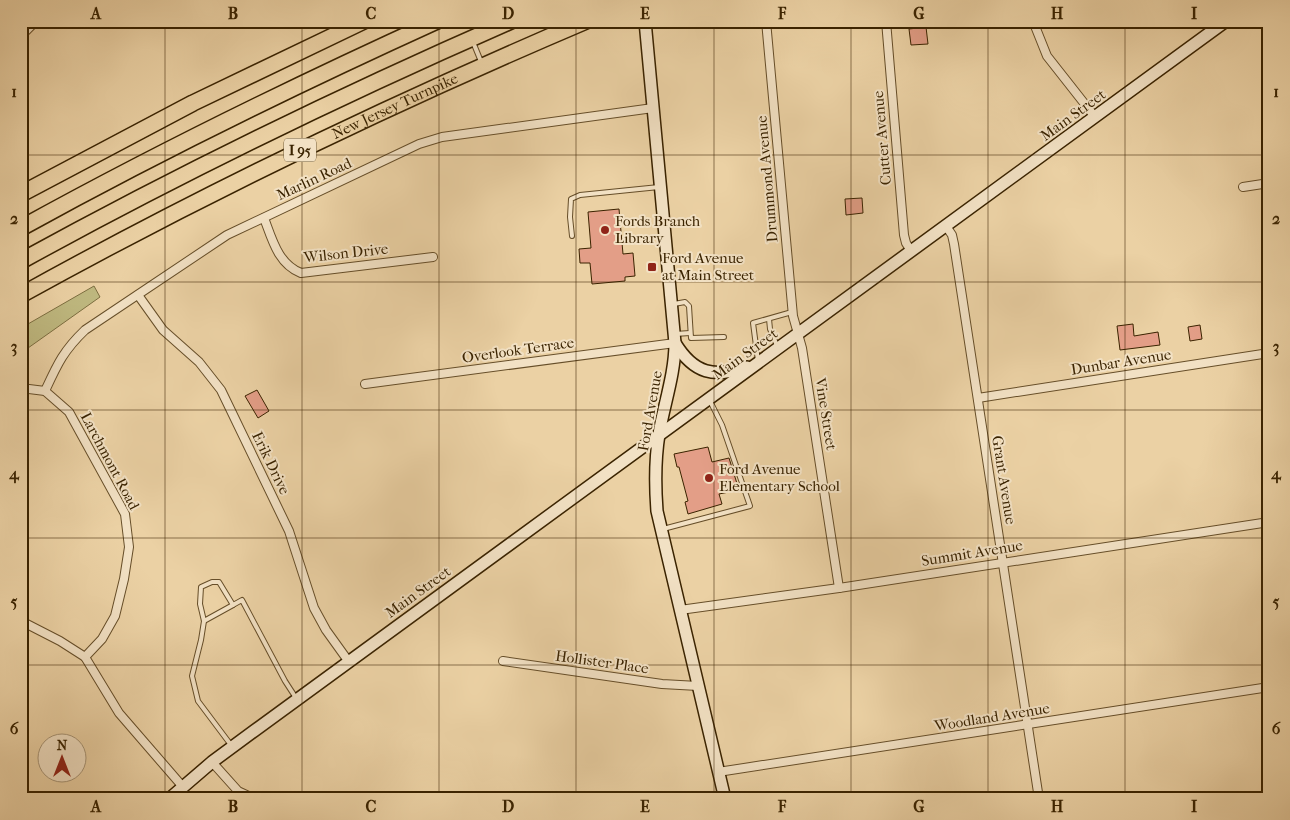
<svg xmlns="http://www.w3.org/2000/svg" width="1290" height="820" font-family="'IM FELL French Canon',serif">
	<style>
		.green { fill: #bfb980; stroke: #7c6e40 }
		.building { fill: #e39e87; stroke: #3a2300 }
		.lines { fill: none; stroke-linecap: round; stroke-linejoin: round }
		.lane-casing { stroke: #664e29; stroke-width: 6 }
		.street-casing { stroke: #664e29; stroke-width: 10 }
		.secondary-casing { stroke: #3a2300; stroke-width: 14 }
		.highway-casing { stroke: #3a2300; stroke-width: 18 }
		.lane { stroke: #f2e1c4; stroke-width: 4 }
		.street { stroke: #f2e1c4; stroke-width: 8 }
		.secondary { stroke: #f2e1c4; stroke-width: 11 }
		.highway { stroke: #ebd1a4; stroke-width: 15 }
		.grid { fill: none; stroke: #3a2300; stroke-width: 1; stroke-opacity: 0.55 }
		.poi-dot { fill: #8f2418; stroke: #f2e1c4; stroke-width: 2 }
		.labels { text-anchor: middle; stroke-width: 4; stroke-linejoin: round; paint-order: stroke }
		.shield { fill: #f2e1c4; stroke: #715c3b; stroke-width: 1 }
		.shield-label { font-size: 14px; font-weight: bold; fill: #3a2300 }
		.street-label { font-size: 15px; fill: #3a2300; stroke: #f2e1c4 }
		.poi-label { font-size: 15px; fill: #3a2300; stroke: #f2e1c4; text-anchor: start }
		.neatline { fill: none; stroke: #3a2300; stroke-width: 2 }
		.grid-label { font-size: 16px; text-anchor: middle; font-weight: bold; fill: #3a2300 }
	</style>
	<rect width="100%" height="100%" fill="#ebd1a4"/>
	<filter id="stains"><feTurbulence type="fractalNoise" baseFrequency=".004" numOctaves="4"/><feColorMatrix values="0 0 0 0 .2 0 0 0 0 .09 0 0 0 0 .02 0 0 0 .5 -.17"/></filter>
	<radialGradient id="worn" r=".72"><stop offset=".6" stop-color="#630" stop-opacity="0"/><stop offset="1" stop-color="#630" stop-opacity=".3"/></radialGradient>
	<polygon class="green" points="94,286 100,297 21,353 21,328"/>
	<g class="building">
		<polygon points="926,27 928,44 911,45 909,29"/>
		<polygon points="862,198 863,213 846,215 845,199"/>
		<polygon points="619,209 623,254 633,253 635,276 625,277 625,281 592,284 590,263 580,263 579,249 591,248 588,212"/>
		<polygon points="1133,324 1134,336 1158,332 1160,345 1120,350 1117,326"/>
		<polygon points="1200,325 1202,339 1190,341 1188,327"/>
		<polygon points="257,390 269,411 258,418 245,396"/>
		<polygon points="708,447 712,462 729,458 739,490 719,494 722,504 688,514 685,502 688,501 679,467 677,467 674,454"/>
	</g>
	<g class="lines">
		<defs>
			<g id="lane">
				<polyline points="473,42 482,64"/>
				<polyline points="572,236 570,217 571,199 580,195 659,187"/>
				<polyline points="674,304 685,302 689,306 691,338 724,337"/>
				<polyline points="769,319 770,329 778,348"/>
				<polyline points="675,334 690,333"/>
				<polyline points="758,361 753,323 792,312"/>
				<polyline points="663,529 750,506 722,425 710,401"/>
				<polyline points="204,621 233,605"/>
				<polyline points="231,745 198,701 192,676 201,640 204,621 200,604 201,587 212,582 219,582 233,605 242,600 285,681 296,698"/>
			</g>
			<g id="street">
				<polyline points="766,21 793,316 802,348 839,588"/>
				<polyline points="886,21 904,235 906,243 911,251"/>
				<polyline points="1033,21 1047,56 1095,117"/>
				<polyline points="21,42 22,35 36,21"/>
				<polyline points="1243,187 1269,183"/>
				<path d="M264,218C272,239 278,264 301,273L433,257"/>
				<polyline points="946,226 952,235 954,244 1039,799"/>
				<polyline points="138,295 163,330 199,362 221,390 289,531 314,608 326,630 349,662"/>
				<polyline points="365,384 675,343"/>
				<polyline points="21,388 45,391 69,412 125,514 129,547 124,579 115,616 102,639 85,657"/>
				<path d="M45,391C57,365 63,351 85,330L227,235L419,144L442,137L653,108"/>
				<polyline points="978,398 1269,353"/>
				<polyline points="680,610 839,588 1269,522"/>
				<polyline points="21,621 60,641 85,657 119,713 183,787"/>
				<polyline points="503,661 662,684 698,686"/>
				<polyline points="212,762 238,791 255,799"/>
				<polyline points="718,772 1269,687"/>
			</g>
			<g id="secondary">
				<path d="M645,21L675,343C675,374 664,404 659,434C655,459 655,485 657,511L725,799"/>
				<path d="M675,343C694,374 714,378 747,367"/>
				<polyline points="169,799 212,762 254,731 1226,21"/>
			</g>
			<g id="highway">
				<polyline points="21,194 193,103 364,21"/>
				<path d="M21,228C157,153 296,85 437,21"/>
				<path d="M21,261C181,173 344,94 511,21"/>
				<path id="s1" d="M21,295C205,193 393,103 586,21"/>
			</g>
		</defs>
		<use href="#lane" class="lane-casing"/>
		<use href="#street" class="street-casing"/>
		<use href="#secondary" class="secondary-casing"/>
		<use href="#highway" class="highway-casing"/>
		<use href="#lane" class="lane"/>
		<use href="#street" class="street"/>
		<use href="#secondary" class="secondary"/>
		<use href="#highway" class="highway"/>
	</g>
	<path class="grid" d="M165,21V799M302,21V799M439,21V799M576,21V799M714,21V799M851,21V799M988,21V799M1125,21V799M21,155H1269M21,282H1269M21,410H1269M21,538H1269M21,665H1269"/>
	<g class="poi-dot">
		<circle cx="605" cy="230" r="5"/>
		<rect x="647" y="262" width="10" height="10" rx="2.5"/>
		<circle cx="709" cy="478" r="5"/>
	</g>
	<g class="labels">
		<rect class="shield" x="284" y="138.5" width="32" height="23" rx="4"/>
		<g class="shield-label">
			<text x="300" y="155">I 95</text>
		</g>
		<g class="street-label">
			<text dy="5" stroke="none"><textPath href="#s1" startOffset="419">New Jersey Turnpike</textPath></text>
			<text transform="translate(1073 115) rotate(-36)" y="5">Main Street</text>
			<text transform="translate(882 138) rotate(-95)" y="5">Cutter Avenue</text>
			<text transform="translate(314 179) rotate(-25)" y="5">Marlin Road</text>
			<text transform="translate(767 179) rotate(-95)" y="5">Drummond Avenue</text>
			<text transform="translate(346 253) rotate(-6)" y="5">Wilson Drive</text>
			<text transform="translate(518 350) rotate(-8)" y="5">Overlook Terrace</text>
			<text transform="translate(745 354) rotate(-36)" y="5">Main Street</text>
			<text transform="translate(1121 362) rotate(-9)" y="5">Dunbar Avenue</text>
			<text transform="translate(650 411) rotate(-80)" y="5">Ford Avenue</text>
			<text transform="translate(826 414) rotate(81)" y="5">Vine Street</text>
			<text transform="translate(110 461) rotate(62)" y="5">Larchmont Road</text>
			<text transform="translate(271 463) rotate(64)" y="5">Erik Drive</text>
			<text transform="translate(1004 480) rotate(81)" y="5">Grant Avenue</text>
			<text transform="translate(972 553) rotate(-9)" y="5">Summit Avenue</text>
			<text transform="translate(418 592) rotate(-36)" y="5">Main Street</text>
			<text transform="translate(602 662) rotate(8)" y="5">Hollister Place</text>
			<text transform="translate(992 717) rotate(-9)" y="5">Woodland Avenue</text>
		</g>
		<g class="poi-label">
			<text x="615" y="226">Fords Branch<tspan x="615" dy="17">Library</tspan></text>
			<text x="662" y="263">Ford Avenue<tspan x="662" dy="17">at Main Street</tspan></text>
			<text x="719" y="474">Ford Avenue<tspan x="719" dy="17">Elementary School</tspan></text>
		</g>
	</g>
	<rect width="1290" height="820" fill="none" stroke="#ebd1a4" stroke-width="55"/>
	<g transform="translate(62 758)"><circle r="24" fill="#f2e1c4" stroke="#a89576"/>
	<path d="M0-4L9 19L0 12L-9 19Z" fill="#8f2418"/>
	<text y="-8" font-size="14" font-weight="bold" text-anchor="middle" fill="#3a2300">N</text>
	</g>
	<rect x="28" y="28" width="1234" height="764" class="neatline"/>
	<g class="grid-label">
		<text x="96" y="19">A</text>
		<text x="233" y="19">B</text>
		<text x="371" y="19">C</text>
		<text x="508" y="19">D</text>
		<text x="645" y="19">E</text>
		<text x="782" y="19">F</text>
		<text x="919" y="19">G</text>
		<text x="1057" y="19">H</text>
		<text x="1194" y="19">I</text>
		<text x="14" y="97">1</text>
		<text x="1276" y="97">1</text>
		<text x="14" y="224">2</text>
		<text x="1276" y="224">2</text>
		<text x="14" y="352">3</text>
		<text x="1276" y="352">3</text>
		<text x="14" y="479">4</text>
		<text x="1276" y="479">4</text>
		<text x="14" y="607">5</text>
		<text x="1276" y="607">5</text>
		<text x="14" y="734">6</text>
		<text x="1276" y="734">6</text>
		<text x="96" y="812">A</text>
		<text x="233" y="812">B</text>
		<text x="371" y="812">C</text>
		<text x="508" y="812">D</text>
		<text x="645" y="812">E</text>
		<text x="782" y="812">F</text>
		<text x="919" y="812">G</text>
		<text x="1057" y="812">H</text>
		<text x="1194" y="812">I</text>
	</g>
	<rect width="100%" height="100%" filter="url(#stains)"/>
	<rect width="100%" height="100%" fill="url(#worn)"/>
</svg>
